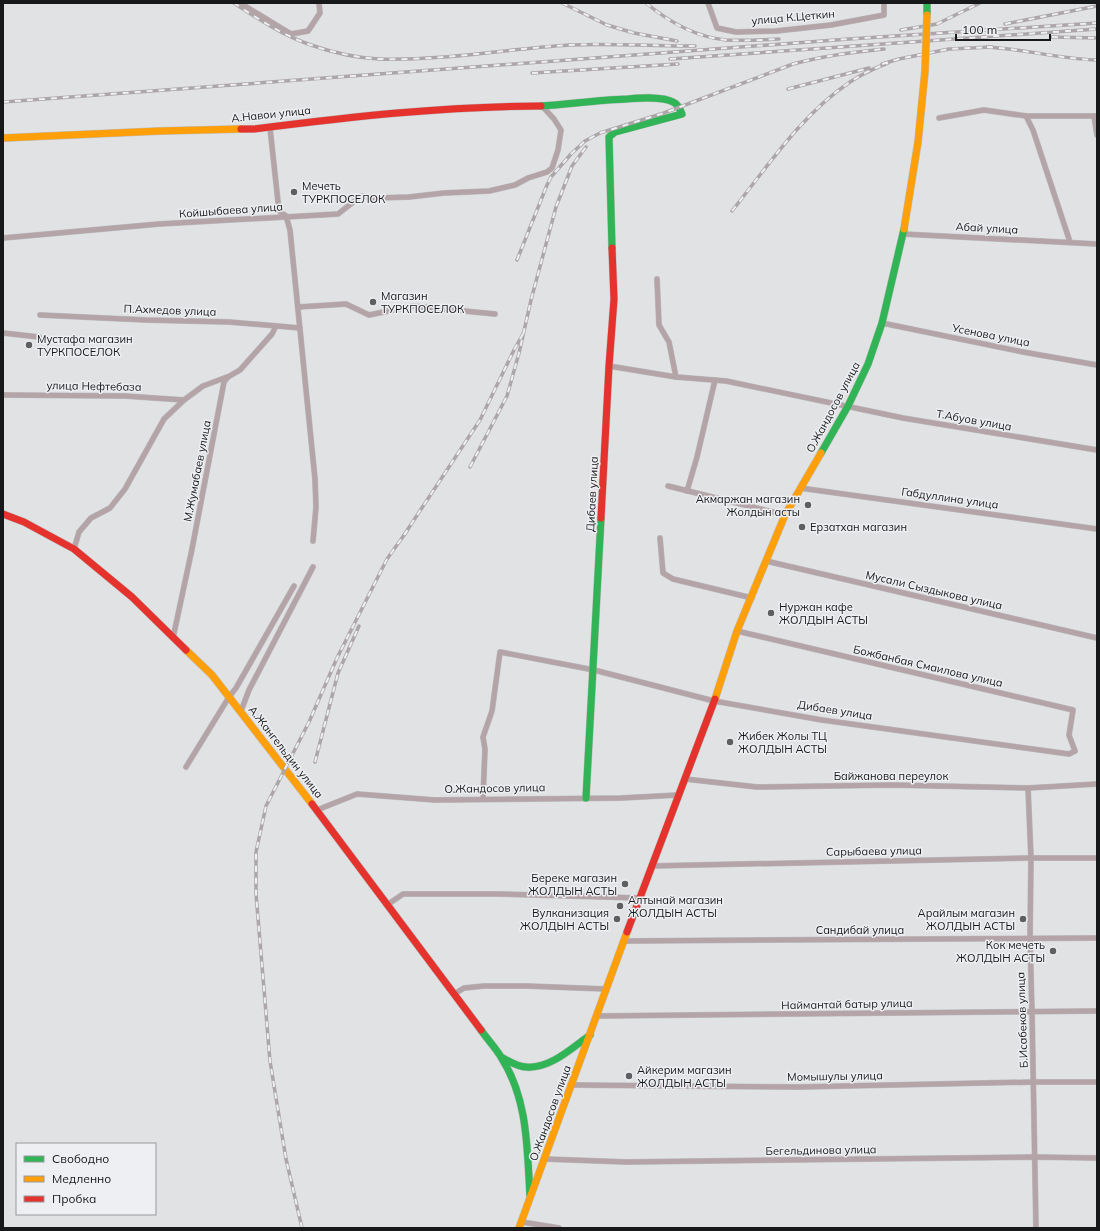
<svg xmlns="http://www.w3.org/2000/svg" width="1100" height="1231" font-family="Mulish,sans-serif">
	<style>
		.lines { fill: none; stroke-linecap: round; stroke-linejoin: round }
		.street-casing { stroke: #bdbebf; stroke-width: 6 }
		.fast-casing { stroke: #bdbebf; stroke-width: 8 }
		.slow-casing { stroke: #bdbebf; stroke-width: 8 }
		.jam-casing { stroke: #bdbebf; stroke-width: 8 }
		.street { stroke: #b4a4a7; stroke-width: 5 }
		.fast { stroke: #30b455; stroke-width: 7 }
		.slow { stroke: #ff9f0a; stroke-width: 7 }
		.jam { stroke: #e5322d; stroke-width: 7 }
		.rail-casing { stroke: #ada6a8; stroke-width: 3.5 }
		.rail { stroke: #edeff2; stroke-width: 2; stroke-dasharray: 6; stroke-linecap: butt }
		.slow-bridge-casing { stroke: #bdbebf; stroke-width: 8; stroke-linecap: butt }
		.slow-bridge { stroke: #ff9f0a; stroke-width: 7 }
		.poi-dot { fill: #5d5f60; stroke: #edeff2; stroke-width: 1.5 }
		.labels { text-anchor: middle; stroke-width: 3; stroke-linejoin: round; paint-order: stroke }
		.street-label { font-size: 11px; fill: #171819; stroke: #edeff2 }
		.poi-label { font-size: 11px; fill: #171819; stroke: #edeff2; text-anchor: start }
	</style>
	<rect width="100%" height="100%" fill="#e0e2e4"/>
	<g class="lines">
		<defs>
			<g id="street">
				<polyline points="240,3 291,34 308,31 320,13 319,3"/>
				<polyline points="708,3 717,28 736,32 776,31 831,25 884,15 884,3"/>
				<polyline points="1026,116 1033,130 1070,242"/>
				<polyline points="1094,116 1097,135"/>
				<polyline points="939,118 984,110 1026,116 1097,116"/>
				<polyline points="270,128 279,211 286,216 290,230 315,479 316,507 313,541"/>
				<polyline points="903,234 1097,244"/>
				<polyline points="3,238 159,224 338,214 361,196 374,198 409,197 444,193 489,191 515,185 528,178 547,172 552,168 558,150 561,130 554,119 542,106"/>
				<polyline points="657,279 659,325 669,342 676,377"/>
				<polyline points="298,307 346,304 369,315 413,306 495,314"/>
				<polyline points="40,315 146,320 229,322 300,328"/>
				<polyline points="882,323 1023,352 1097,365"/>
				<polyline points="3,333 39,337"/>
				<polyline points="609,366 676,377 726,381 903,418 1097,450"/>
				<polyline points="3,395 125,396 184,400"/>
				<polyline points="668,486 785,515"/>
				<polyline points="800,488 1097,529"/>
				<polyline points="687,491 697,457 715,380"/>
				<polyline points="660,538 663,573 673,579 752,598"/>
				<polyline points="74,549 79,532 91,518 110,508 125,489 164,419 184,400 203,386 227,377"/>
				<polyline points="766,561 1097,638"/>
				<polyline points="173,638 192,549 224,382 228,377 240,370 272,334 276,326"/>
				<polyline points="241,711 249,690 313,567"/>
				<polyline points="186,767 229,697 236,688 294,586"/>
				<polyline points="685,779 757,787 892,785 1028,788 1097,784"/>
				<polyline points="1028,788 1031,858 1030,939 1032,1012 1036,1228"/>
				<polyline points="483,798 485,749 483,737 492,711 500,652 594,670 714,701 822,720 1069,754 1075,751 1069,735 1073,710 737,631"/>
				<polyline points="317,810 357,794 435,800 621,798 678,795"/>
				<polyline points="651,866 1031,858 1097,858"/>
				<polyline points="387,905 403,894 497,894 640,898"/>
				<polyline points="624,941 1097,938"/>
				<polyline points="454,994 464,988 484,986 526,986 606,989"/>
				<polyline points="597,1016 1097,1011"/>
				<polyline points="572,1085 799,1087 1034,1082 1097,1082"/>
				<polyline points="545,1159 626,1162 1035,1157 1097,1158"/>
				<polyline points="522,1222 559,1228"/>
			</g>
			<g id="fast">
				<polyline points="927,3 927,15"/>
				<path d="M541,106C570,104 598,100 627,99C640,98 662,96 673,102C678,104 680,109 682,114L615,132L609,137L612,248"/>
				<polyline points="821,453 848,406 868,364 882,323 904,229"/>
				<polyline points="586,798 601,518"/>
				<path d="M481,1030C487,1039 495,1047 501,1057C528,1099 527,1148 530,1196"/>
				<path d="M503,1058C510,1062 518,1067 526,1067C550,1069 572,1048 590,1035"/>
			</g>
			<g id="slow">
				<polyline points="3,138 160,131 241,129"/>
				<polyline points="904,229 918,142 925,71"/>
				<polyline points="186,650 212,675 312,804"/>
				<polyline points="715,699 737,631 785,515 821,453"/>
				<polyline points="519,1228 627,932"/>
			</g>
			<g id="jam">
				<path d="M241,129H254C349,117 445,106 541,106"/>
				<polyline points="3,514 24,522 74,549 132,597 186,650"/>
				<polyline points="601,518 609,366 614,299 612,248"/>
				<polyline points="312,804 481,1030"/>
				<polyline points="627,932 715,699"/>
			</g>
		</defs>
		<use href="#street" class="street-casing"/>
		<use href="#fast" class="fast-casing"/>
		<use href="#slow" class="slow-casing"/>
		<use href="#jam" class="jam-casing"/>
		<use href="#street" class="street"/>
		<use href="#fast" class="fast"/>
		<use href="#slow" class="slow"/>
		<use href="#jam" class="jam"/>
		<defs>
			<g id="rail">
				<path d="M234,3C258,19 284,36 311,45C331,52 358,58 379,59C442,61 506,49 569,45C611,43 653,46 695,46"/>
				<polyline points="562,3 607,25 634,33 677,41"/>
				<path d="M646,3C669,22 695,37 726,40C744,41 762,40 779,39"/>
				<polyline points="1005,24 1097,6"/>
				<polyline points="901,30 937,24 980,3"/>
				<polyline points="1052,37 1097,38"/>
				<path d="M987,47C1024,49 1060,59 1097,60"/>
				<polyline points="670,59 1097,29"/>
				<polyline points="882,64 899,59 949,49 992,47"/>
				<polyline points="532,73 678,64"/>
				<polyline points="788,89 869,68"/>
				<polyline points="3,102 849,39 1097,23"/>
				<path d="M732,211C768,166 801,115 850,82C862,74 875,68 888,63"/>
				<path d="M517,260L547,185L551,177L571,154L585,141L600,133L664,113L793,64C823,56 853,52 884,49"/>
				<polyline points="470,467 507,396 519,353 531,300 556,207 572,166 586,147"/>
				<polyline points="404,535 480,420 514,350 523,334"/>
				<polyline points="315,762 338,673 359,626"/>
				<polyline points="302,1228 286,1159 270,1061 256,894 256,852 266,806 309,722 337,658 387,559 407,531"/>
			</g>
		</defs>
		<use href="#rail" class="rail-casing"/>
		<use href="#rail" class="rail"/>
		<defs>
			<polyline id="slow-bridge" points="925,71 927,15"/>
		</defs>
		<use href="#slow-bridge" class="slow-bridge-casing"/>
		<use href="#slow-bridge" class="slow-bridge"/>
	</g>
	<g class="poi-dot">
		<circle cx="294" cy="192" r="4"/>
		<circle cx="373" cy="302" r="4"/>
		<circle cx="29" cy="345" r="4"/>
		<circle cx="808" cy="505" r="4"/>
		<circle cx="802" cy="527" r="4"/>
		<circle cx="771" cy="613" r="4"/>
		<circle cx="730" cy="742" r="4"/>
		<circle cx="625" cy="884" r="4"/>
		<circle cx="620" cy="906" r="4"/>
		<circle cx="617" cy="919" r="4"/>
		<circle cx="1023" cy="919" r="4"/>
		<circle cx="1053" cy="951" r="4"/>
		<circle cx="629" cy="1076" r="4"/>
	</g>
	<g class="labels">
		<g class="street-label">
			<text transform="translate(793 17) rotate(-5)" y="4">улица К.Цеткин</text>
			<text transform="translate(271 114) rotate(-6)" y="4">А.Навои улица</text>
			<text transform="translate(231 210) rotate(-4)" y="4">Койшыбаева улица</text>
			<text transform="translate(987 228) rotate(3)" y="4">Абай улица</text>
			<text transform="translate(170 310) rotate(2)" y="4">П.Ахмедов улица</text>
			<text transform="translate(991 335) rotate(11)" y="4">Усенова улица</text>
			<text transform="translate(94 386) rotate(1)" y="4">улица Нефтебаза</text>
			<text transform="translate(833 407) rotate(-62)" y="4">О.Жандосов улица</text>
			<text transform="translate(974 420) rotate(10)" y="4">Т.Абуов улица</text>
			<text transform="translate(197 471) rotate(-79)" y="4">М.Жумабаев улица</text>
			<text transform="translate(592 494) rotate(-87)" y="4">Дибаев улица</text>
			<text transform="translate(950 498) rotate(8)" y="4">Габдуллина улица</text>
			<text transform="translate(934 590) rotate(13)" y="4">Мусали Сыздыкова улица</text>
			<text transform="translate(928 666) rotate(13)" y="4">Божбанбая Смаилова улица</text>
			<text transform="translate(835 710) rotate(9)" y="4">Дибаев улица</text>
			<text transform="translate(286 752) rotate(52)" y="4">А.Жангельдин улица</text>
			<text x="891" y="780">Байжанова переулок</text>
			<text transform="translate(495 788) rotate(-1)" y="4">О.Жандосов улица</text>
			<text transform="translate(874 851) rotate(-1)" y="4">Сарыбаева улица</text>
			<text x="860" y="934">Сандибай улица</text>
			<text transform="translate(847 1004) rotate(-1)" y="4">Наймантай батыр улица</text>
			<text transform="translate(1022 1020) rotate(-92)" y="4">Б.Исабеков улица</text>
			<text transform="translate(835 1076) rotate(-1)" y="4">Момышулы улица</text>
			<text transform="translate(550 1113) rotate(-70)" y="4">О.Жандосов улица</text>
			<text transform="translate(821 1150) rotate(-1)" y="4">Бегельдинова улица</text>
		</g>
		<g class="poi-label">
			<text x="302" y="190">Мечеть<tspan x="302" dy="13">ТУРКПОСЕЛОК</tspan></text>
			<text x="381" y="300">Магазин<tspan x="381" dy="13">ТУРКПОСЕЛОК</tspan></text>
			<text x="37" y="343">Мустафа магазин<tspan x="37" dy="13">ТУРКПОСЕЛОК</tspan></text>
			<text x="800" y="503" text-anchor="end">Акмаржан магазин<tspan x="800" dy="13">Жолдын асты</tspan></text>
			<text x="810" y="531">Ерзатхан магазин</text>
			<text x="779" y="611">Нуржан кафе<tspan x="779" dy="13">ЖОЛДЫН АСТЫ</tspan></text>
			<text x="738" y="740">Жибек Жолы ТЦ<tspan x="738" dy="13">ЖОЛДЫН АСТЫ</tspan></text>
			<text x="617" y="882" text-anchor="end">Береке магазин<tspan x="617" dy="13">ЖОЛДЫН АСТЫ</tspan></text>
			<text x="628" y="904">Алтынай магазин<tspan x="628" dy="13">ЖОЛДЫН АСТЫ</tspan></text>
			<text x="609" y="917" text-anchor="end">Вулканизация<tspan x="609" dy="13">ЖОЛДЫН АСТЫ</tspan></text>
			<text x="1015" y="917" text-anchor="end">Арайлым магазин<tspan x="1015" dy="13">ЖОЛДЫН АСТЫ</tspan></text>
			<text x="1045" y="949" text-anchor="end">Кок мечеть<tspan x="1045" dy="13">ЖОЛДЫН АСТЫ</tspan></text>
			<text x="637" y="1074">Айкерим магазин<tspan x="637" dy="13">ЖОЛДЫН АСТЫ</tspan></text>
		</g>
	</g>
	<rect width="1100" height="1231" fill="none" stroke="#171819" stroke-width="8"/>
	<rect x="16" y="1143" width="140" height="72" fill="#edeff2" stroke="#97999b"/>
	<rect x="24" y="1156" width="20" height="6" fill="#30b455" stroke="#97999b"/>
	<text x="52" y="1163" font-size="12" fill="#171819">Свободно</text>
	<rect x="24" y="1176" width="20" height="6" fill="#ff9f0a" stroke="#97999b"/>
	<text x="52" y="1183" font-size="12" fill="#171819">Медленно</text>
	<rect x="24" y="1196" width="20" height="6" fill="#e5322d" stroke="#97999b"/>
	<text x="52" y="1203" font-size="12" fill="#171819">Пробка</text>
	<path d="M956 34v6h94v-6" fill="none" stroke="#171819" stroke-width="2"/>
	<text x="962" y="34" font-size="12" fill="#171819" stroke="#edeff2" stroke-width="3" paint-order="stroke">100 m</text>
</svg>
